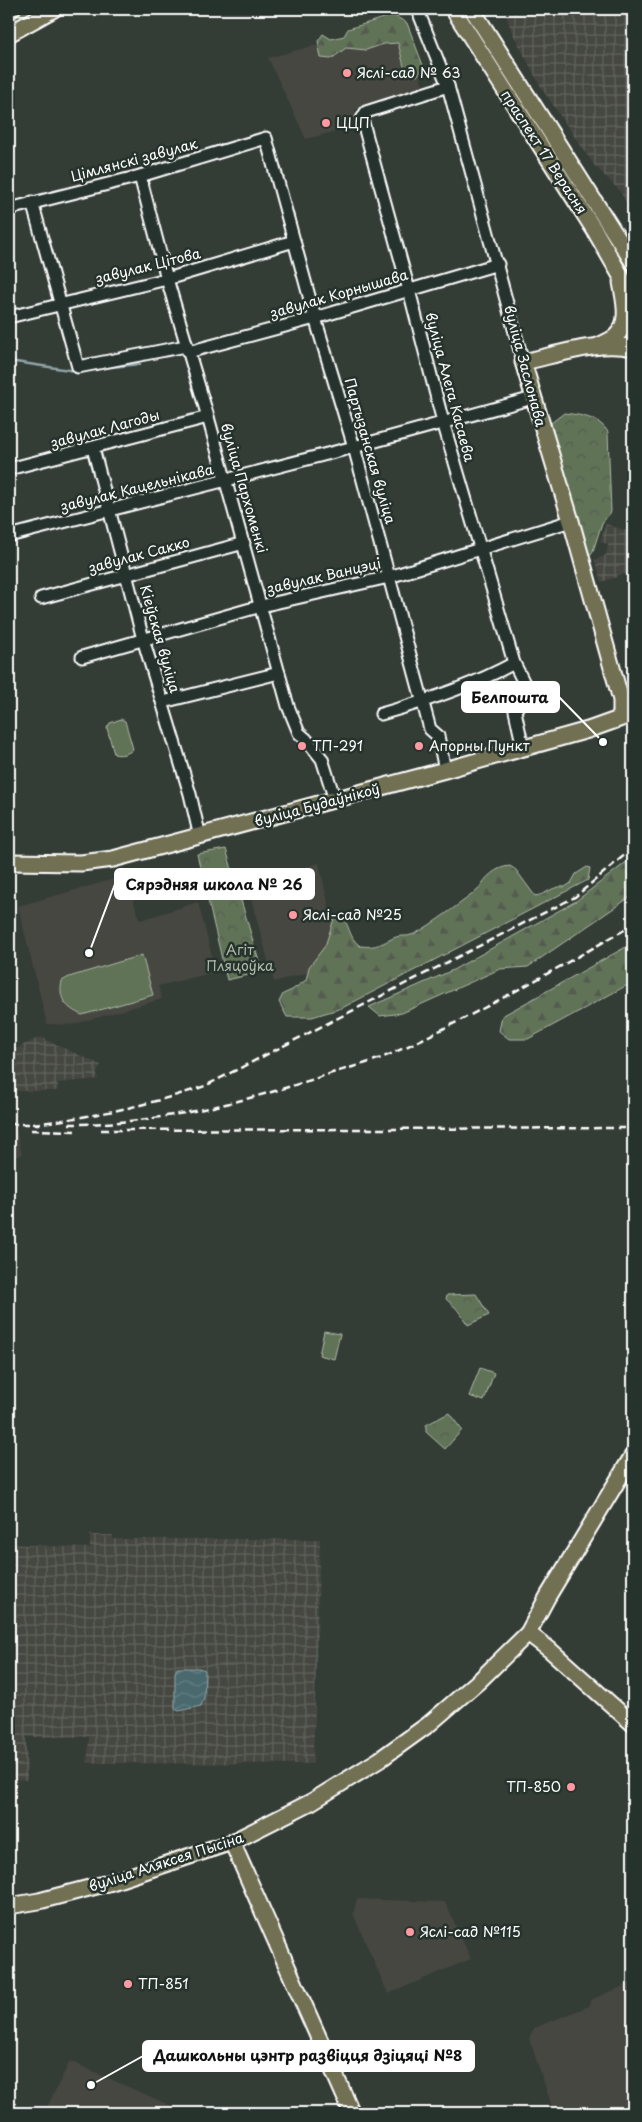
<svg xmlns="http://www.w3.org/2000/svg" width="642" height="2122" font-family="'Playpen Sans',sans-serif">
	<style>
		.built { fill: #454741 }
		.industrial { fill: url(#industrial-grid) }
		.grass { fill: url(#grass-tufts); stroke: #b0b9aa }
		.forest { fill: url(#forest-firs); stroke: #b0b9aa }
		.park { fill: url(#park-crowns); stroke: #b0b9aa }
		.pitch { fill: #607356; stroke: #b0b9aa }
		.water { fill: url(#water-waves); stroke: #91a5a8 }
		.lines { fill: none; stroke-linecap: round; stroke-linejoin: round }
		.stream { stroke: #91a5a8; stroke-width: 2.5 }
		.minor-casing { stroke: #fff; stroke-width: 15 }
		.major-casing { stroke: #fff; stroke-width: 19 }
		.minor { stroke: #26332d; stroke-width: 11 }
		.major { stroke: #716f52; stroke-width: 15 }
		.rail { stroke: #fff; stroke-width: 2.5; stroke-dasharray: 8 4; stroke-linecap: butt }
		.poi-dot { fill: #ff9aa2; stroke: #26332d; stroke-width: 2 }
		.labels { text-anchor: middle; stroke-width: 5; stroke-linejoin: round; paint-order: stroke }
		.poi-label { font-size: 14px; fill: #fff; stroke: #26332d; text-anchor: start }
		.street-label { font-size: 14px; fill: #fff; stroke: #26332d }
		.park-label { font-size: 14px; fill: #b0b9aa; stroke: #26332d }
		.leader { fill: none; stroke: #fff; stroke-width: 2 }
		.callout-dot { fill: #fff; stroke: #26332d; stroke-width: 2 }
		.callout { fill: #fff; stroke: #fff; stroke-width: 2 }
		.callout-label { font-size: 15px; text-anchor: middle; font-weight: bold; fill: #111 }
	</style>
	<defs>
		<pattern id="industrial-grid" width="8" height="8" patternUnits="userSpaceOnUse" patternTransform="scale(1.25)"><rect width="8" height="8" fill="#454741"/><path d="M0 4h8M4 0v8" fill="none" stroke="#61635e"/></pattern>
		<pattern id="grass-tufts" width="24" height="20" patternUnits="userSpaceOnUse" patternTransform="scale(1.25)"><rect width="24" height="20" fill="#607356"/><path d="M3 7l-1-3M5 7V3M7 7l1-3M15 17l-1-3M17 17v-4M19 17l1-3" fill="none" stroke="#545c50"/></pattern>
		<pattern id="forest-firs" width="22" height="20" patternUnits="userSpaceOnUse" patternTransform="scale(1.25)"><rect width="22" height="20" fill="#607356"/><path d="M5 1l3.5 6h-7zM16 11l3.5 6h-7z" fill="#545c50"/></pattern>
		<pattern id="park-crowns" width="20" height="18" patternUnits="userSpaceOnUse" patternTransform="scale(1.25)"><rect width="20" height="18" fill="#607356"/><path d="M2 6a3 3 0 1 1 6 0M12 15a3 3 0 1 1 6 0" fill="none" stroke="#545c50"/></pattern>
		<pattern id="water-waves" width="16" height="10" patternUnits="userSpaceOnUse" patternTransform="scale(1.25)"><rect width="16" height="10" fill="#48696e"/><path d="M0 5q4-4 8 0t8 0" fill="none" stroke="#638084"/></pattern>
	</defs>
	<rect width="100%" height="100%" fill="#343c36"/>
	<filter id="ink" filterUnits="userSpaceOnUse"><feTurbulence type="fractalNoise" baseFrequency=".02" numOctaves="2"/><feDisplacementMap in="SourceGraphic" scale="10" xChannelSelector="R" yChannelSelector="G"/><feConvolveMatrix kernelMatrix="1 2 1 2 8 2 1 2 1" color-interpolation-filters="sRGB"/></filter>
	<g filter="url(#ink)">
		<g class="built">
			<polygon points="404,21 424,89 355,110 357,126 306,139 268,58"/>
			<polygon points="319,863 342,963 274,982 247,884"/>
			<polygon points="125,876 140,920 198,902 216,972 158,986 162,999 72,1025 47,1024 18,906"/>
			<polygon points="9,1106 11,1106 22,1155 9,1158"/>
			<polygon points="357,1899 445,1902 471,1959 388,1994 353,1914"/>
			<polygon points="633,1982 633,2113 554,2113 529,2038 534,2028 589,2006 590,2000"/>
			<polygon points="70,2061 176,2108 178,2113 44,2113"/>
		</g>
		<g class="industrial">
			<polygon points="504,9 633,9 633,214 619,190 594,165 542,89 511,30"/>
			<polygon points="606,524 633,533 633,573 617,575 617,577 601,582 595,560 606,555 608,544 600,542"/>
			<polygon points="40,1037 101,1065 97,1073 98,1079 58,1083 58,1091 9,1091 9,1052"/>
			<polygon points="90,1535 113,1535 113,1539 320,1539 313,1764 87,1763 89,1737 26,1737 27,1780 9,1779 9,1544 90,1548"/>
		</g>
		<polygon class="grass" points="24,9 43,9 9,27 9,17"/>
		<g class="forest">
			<polygon points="393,15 407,23 424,68 417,76 406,74 398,43 384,44 366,50 346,48 331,59 321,58 318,41 323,34 331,39 344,36 348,29"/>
			<polygon points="633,857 633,895 528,967 500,969 402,1013 380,1016 369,1007 453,970 576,901"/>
			<path d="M510,866L516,870L535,896C546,895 553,885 565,887L571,883L576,874L587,867L590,868L588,880L342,1008L312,1017H287L279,1002L283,994L292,990L306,980L309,967L325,946L334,919L340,916C351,924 347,936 360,946C379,948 381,943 396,937C402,935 406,937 411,935C421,933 469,897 479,889C485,877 496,867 510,866Z"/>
			<polygon points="633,943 633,982 528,1039 509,1039 499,1031 502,1016"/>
		</g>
		<g class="park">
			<path d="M564,413C580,415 599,417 608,432L611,512L602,523L592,554L583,556L551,423Z"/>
			<polygon points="226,849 262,972 227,980 197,854"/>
			<polygon points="476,1294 489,1315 468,1325 457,1309 446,1299 447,1295"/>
			<polygon points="449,1413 462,1430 445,1449 426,1432 426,1425"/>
		</g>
		<g class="pitch">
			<path d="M121,719L125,721L133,749C129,754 120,756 114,754L107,728L110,723Z"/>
			<path d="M142,955L153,995L82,1015C66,1008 58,999 62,981L69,977Z"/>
			<polygon points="324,1331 340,1334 334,1359 319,1355"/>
			<polygon points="480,1368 494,1373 484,1401 469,1396"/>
		</g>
		<polygon class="water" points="177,1668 199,1668 205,1670 204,1698 201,1706 179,1711 175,1709 175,1673"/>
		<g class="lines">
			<g class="stream">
				<polyline points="9,361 76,371"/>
				<polyline points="102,368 140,364"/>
			</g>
			<defs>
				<g id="minor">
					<polyline points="420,16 448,86 523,362"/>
					<polyline points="448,86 366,112 362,119 409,290 443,422 514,663 527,689 524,696 515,711 523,748"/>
					<polyline points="140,176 167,279 208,417 288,706 299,733 306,739 322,759 335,800"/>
					<polyline points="32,202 78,367 186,346"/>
					<polyline points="9,209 140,176 266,138 315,318 354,447 430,729 438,736 445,770"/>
					<polyline points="9,317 167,279 294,241"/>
					<polyline points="188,352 315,318 498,264"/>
					<polyline points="93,448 143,639 190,794 200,837"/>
					<polyline points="9,469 208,417"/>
					<polyline points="9,536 354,447 533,398"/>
					<polyline points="41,598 244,543"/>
					<polyline points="82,657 261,606 389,577 571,521"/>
					<polyline points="163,702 279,673"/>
					<path d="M381,714C427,701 472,686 514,663"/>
				</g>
				<g id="major">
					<polyline points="453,9 595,231 633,297"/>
					<polyline points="472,9 633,262"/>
					<polyline points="9,10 12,9"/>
					<polyline points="9,34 54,9"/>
					<path d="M598,346C604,343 612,340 616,336C631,322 624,300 621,282"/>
					<path d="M621,717V700L571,521L523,362C557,355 598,340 633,348"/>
					<polyline points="9,862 81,863 113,859 445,770 588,730 633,714"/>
					<polyline points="528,1633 550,1650 633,1724"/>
					<polyline points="232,1842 352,2113"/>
					<polyline points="9,1906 39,1901 112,1882 232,1842 311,1802 379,1760 429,1724 480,1680 528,1633 548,1596 633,1455"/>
				</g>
			</defs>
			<use href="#minor" class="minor-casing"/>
			<use href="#major" class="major-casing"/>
			<use href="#minor" class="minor"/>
			<use href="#major" class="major"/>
			<g class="rail">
				<polyline points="9,1124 39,1124"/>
				<path d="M33,1124C92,1117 150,1105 205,1086L575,897L633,848"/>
				<path d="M69,1124C156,1125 249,1101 332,1073C352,1067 373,1062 393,1053C475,1015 555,970 633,925"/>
				<polyline points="31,1130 79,1131"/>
				<polyline points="101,1130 633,1128"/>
			</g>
		</g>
	</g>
	<g class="poi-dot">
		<circle cx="347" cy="73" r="5"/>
		<circle cx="326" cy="123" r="5"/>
		<circle cx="302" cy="746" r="5"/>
		<circle cx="419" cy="746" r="5"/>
		<circle cx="293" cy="915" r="5"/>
		<circle cx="571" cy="1787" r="5"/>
		<circle cx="410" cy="1932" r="5"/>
		<circle cx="128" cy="1984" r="5"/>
	</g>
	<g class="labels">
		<g class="poi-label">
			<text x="357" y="78">Яслі-сад № 63</text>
			<text x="336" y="128">ЦЦП</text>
			<text x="312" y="751">ТП-291</text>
			<text x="429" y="751">Апорны Пункт</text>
			<text x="303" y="920">Яслі-сад №25</text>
			<text x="561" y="1792" text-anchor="end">ТП-850</text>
			<text x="420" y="1937">Яслі-сад №115</text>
			<text x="138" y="1989">ТП-851</text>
		</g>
		<g class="street-label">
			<text transform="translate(544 152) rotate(57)" y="5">праспект 17 Верасня</text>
			<text transform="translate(134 160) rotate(-15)" y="5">Цімлянскі завулак</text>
			<text transform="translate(148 266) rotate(-14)" y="5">завулак Цітова</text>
			<text transform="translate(339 294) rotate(-16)" y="5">завулак Корнышава</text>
			<text transform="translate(525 366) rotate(75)" y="5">вуліца Заслонава</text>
			<text transform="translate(450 387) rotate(75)" y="5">вуліца Алега Касаева</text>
			<text transform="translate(105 429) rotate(-15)" y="5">завулак Лагоды</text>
			<text transform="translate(370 451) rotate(74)" y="5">Партызанская вуліца</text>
			<text transform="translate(137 488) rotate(-14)" y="5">завулак Кацельнікава</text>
			<text transform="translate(244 488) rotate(74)" y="5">вуліца Пархоменкі</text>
			<text transform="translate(139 555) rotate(-15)" y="5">завулак Сакко</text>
			<text transform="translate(324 576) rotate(-13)" y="5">завулак Ванцэці</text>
			<text transform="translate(160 639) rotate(74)" y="5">Кіеўская вуліца</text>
			<text transform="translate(317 805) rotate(-15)" y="5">вуліца Будаўнікоў</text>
			<text transform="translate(166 1862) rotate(-18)" y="5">вуліца Аляксея Пысіна</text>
		</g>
		<g class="park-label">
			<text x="240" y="955">Агіт<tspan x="240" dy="16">Пляцоўка</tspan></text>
		</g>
	</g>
	<path class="leader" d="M603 742L559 697M89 953L115 884M91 2085L143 2056"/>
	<g class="callout-dot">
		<circle cx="603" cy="742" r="5"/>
		<circle cx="89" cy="953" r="5"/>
		<circle cx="91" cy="2085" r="5"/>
	</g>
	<g class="callout">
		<rect x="462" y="682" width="97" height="30" rx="5"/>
		<rect x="115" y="869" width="199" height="30" rx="5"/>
		<rect x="143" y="2041" width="331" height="30" rx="5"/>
	</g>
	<g class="callout-label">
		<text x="510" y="703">Белпошта</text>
		<text x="214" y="890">Сярэдняя школа № 26</text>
		<text x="308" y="2061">Дашкольны цэнтр развіцця дзіцяці №8</text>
	</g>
	<rect width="642" height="2122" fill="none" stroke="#26332d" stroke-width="30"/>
	<rect x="15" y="15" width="612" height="2092" fill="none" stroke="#fff" stroke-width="2" filter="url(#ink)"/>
</svg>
